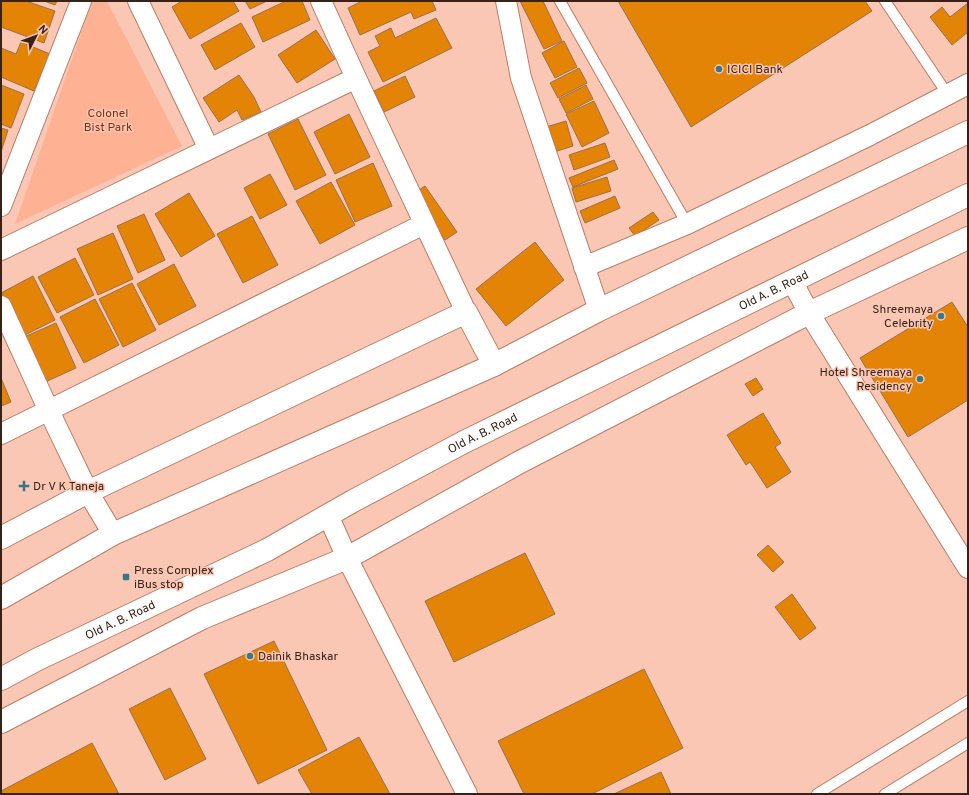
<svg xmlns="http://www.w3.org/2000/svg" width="969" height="795" font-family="Overpass,sans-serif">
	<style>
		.green { fill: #ffb193 }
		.building { fill: #e48407; stroke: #9c6f46 }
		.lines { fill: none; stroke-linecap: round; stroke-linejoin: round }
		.lane-casing { stroke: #b97e67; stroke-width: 12 }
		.street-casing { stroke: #b97e67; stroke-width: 22 }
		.secondary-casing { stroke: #b97e67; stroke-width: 24 }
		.lane { stroke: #fff; stroke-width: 10 }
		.street { stroke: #fff; stroke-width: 20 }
		.secondary { stroke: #fff; stroke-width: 22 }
		.poi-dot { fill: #37768b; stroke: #fac7b4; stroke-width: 1.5 }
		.labels { text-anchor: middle; stroke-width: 3; stroke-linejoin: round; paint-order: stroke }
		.poi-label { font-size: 12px; fill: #382117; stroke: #fac7b4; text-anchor: start }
		.park-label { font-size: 12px; fill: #7b300d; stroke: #fac7b4 }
		.street-label { font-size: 12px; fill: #382117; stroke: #fac7b4 }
	</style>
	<rect width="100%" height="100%" fill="#fac7b4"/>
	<polygon class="green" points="92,1 107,1 182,146 15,224"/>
	<g class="building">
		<polygon points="1,1 26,1 55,11 44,43 1,27"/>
		<polygon points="44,1 57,1 55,5"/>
		<polygon points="182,1 233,1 239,11 190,39 172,7"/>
		<polygon points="245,1 267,1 250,9"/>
		<polygon points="286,1 302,1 310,20 263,42 252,17"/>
		<polygon points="362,1 432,1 436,10 414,19 411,12 360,35 348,8"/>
		<polygon points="520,1 543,1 562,41 544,49"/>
		<polygon points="618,1 865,1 872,11 691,127"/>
		<polygon points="968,3 968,32 952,45 930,17 942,7 950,17"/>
		<polygon points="436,18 452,48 383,82 368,52 380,46 375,36 391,28 395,38"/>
		<polygon points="241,23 255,47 215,70 201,45"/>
		<polygon points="316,30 335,59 297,83 278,55"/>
		<polygon points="564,41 577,67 555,78 542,53"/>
		<polygon points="21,42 50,54 34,91 1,77 1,48 16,54"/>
		<polygon points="579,68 587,83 558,98 550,83"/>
		<polygon points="239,75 254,97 261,112 242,120 237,110 219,122 203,98"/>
		<polygon points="405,76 415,97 384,112 374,91"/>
		<polygon points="1,85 24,94 11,128 1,124"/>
		<polygon points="586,85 593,99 566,113 559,99"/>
		<polygon points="594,101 609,133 582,147 566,114"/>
		<polygon points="349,114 370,157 335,174 314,132"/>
		<polygon points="298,119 326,175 295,190 268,134"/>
		<polygon points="566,121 573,146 554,152 546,127"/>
		<polygon points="1,128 8,130 1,152"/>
		<polygon points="605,143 610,157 574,170 569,155"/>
		<polygon points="614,160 618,169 573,187 569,178"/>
		<polygon points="373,163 392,206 355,222 336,180"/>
		<polygon points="270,174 287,205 260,219 244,188"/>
		<polygon points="607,177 611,191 576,202 572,188"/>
		<polygon points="331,182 355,225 320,244 296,201"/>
		<polygon points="425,186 457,232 445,240 413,194"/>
		<polygon points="189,193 215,236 181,257 155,214"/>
		<polygon points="615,196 620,208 585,223 580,211"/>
		<polygon points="653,212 659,220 635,236 629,228"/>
		<polygon points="144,214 165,260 138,273 117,226"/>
		<polygon points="252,216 278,265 243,283 217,234"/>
		<polygon points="113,233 133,279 98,295 77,249"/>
		<polygon points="535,242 564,280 506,326 476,289"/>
		<polygon points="75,258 94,295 57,313 38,277"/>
		<polygon points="174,264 196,306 159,325 137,284"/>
		<polygon points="33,276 55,320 21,337 1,298 1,293"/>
		<polygon points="132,283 156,330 123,347 99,299"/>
		<polygon points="95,299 119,345 84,363 60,317"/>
		<polygon points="952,302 968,327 968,400 908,437 860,358"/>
		<polygon points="56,323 76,368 43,383 22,338"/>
		<polygon points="1,378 11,402 1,406"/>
		<polygon points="756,378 763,389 753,396 745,384"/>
		<polygon points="763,413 781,443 775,447 791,472 767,488 750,462 746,465 727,435"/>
		<polygon points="768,545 784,562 773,572 757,555"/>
		<polygon points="525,553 555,614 454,662 425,601"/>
		<polygon points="792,594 816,628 800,640 775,607"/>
		<polygon points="274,641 327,750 258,784 204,674"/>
		<polygon points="644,669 683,748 592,794 524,794 498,741"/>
		<polygon points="170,688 206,759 165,780 129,709"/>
		<polygon points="359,737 390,794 312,794 298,770"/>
		<polygon points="92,743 119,794 1,794 1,791"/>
		<polygon points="661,772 671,794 614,794"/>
	</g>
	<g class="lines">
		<defs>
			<g id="lane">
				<polyline points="560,1 687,224"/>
				<polyline points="885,1 948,95"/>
				<polyline points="817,794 968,701"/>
				<polyline points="885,794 968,743"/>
			</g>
			<g id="street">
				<polyline points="138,1 209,149"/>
				<polyline points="321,1 356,78 466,312"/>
				<polyline points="506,1 521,78 599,310"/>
				<polyline points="1,206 81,1"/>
				<polyline points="1,250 356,78"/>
				<polyline points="584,267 687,224 870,135 968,84"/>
				<polyline points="792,281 809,313 968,568"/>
				<polyline points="1,306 49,411 88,492 113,534"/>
				<polyline points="1,434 424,224"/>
				<polyline points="328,515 347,558 467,794"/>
			</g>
			<g id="secondary">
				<polyline points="1,538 88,492 466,312 494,365"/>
				<polyline points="1,598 113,534 494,365 599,310 968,132"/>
				<path id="s1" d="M1,679L36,660L267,550L353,501L464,442L968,195"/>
				<polyline points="1,722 202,618 347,558 520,462 809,313 968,238"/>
			</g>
		</defs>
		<use href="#lane" class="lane-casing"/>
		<use href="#street" class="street-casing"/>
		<use href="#secondary" class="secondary-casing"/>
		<use href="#lane" class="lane"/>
		<use href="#street" class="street"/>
		<use href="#secondary" class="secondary"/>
	</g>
	<g class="poi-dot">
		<circle cx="719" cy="69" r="4"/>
		<circle cx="941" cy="316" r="4"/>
		<circle cx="920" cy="379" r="4"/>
		<path d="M22 480h4v4h4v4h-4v4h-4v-4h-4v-4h4z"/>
		<rect x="122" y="573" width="8" height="8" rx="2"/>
		<circle cx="250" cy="656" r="4"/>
	</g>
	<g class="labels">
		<g class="poi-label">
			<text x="727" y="73">ICICI Bank</text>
			<text x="933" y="313" text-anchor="end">Shreemaya<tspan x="933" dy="14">Celebrity</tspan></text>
			<text x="912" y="376" text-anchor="end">Hotel Shreemaya<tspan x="912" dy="14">Residency</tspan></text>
			<text x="33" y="490">Dr V K Taneja</text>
			<text x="134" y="574">Press Complex<tspan x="134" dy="14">iBus stop</tspan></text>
			<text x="258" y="660">Dainik Bhaskar</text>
		</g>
		<g class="park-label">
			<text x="108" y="117">Colonel<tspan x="108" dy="14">Bist Park</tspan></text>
		</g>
		<g class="street-label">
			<text dy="4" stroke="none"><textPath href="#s1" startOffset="865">Old A. B. Road</textPath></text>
			<text dy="4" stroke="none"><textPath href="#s1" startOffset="541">Old A. B. Road</textPath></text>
			<text dy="4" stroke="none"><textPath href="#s1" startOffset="133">Old A. B. Road</textPath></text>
		</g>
	</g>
	<rect width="969" height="795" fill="none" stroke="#382117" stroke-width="4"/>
	<g transform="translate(36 36) rotate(48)" stroke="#fac7b4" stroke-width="3" paint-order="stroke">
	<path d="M0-3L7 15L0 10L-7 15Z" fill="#382117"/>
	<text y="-6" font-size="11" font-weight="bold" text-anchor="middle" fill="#382117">N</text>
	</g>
</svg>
